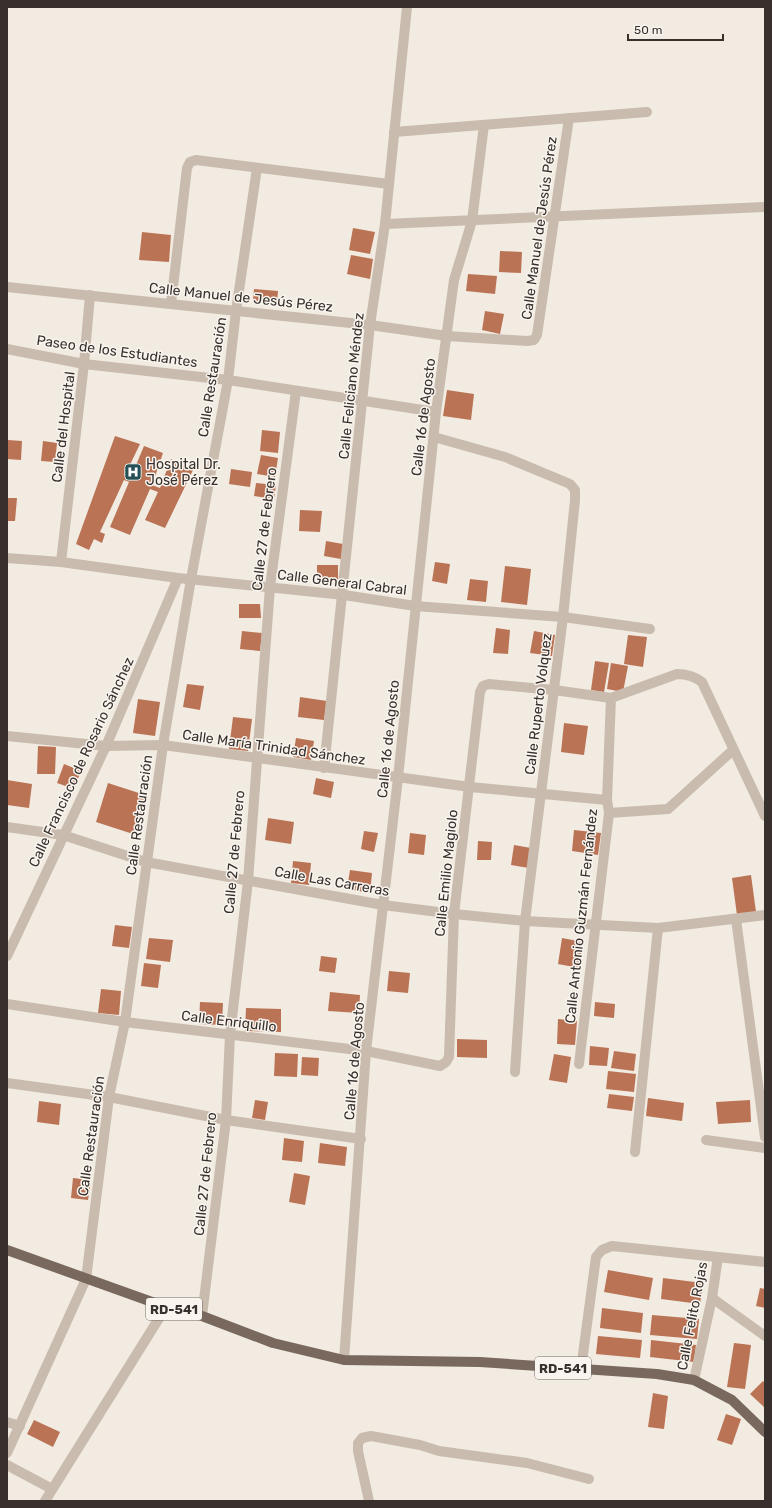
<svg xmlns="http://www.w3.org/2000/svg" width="772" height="1508" font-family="Rubik,sans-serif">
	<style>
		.building { fill: #bb7355 }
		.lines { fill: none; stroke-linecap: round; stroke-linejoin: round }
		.street { stroke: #c9bcae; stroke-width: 10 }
		.primary { stroke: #79685e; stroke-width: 10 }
		.labels { text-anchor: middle; stroke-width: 3; stroke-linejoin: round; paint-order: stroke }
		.shield { fill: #f9f4ee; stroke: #726b66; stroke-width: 1 }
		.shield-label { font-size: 13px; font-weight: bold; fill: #38302c }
		.street-label { font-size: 14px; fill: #38302c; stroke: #f9f4ee }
		.poi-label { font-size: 14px; fill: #38302c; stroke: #f9f4ee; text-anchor: start }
	</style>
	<rect width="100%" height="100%" fill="#f1ebe1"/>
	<g class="building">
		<polygon points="353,228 375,232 370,254 349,250"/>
		<polygon points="142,232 171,235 169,262 139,260"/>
		<polygon points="500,251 522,252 521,273 499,272"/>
		<polygon points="351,255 373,259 370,279 347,274"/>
		<polygon points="468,274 497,276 495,294 466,291"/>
		<polygon points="254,289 278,291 277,302 253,301"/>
		<polygon points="485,311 504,314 500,334 482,330"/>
		<polygon points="447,390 474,394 471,420 443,416"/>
		<polygon points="262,430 280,432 278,453 260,451"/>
		<polygon points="115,436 140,444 125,475 131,477 144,446 163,453 152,485 160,488 171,459 193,470 165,528 145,520 158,492 150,489 130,535 110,527 129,482 124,480 100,532 105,534 102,543 94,539 89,550 76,544"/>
		<polygon points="8,440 22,441 21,460 7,459"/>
		<polygon points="43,441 57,443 55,462 41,461"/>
		<polygon points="261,455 278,458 275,477 257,474"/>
		<polygon points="231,469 252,472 250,487 229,484"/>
		<polygon points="256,483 276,485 274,499 254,496"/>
		<polygon points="7,498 17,498 15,521 7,521"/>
		<polygon points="300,510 322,511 320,532 299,531"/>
		<polygon points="326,541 343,544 341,559 324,556"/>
		<polygon points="435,562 450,564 447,584 432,581"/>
		<rect x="317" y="565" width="21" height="16"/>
		<polygon points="505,566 531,569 527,605 501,602"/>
		<polygon points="470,579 488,581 486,602 467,600"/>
		<polygon points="239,604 260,604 261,618 239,618"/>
		<polygon points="496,628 510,630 508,654 493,653"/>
		<polygon points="242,631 262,633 260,651 240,649"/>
		<polygon points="534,631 555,635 552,656 530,653"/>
		<polygon points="628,635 647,637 643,667 624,664"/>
		<polygon points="595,661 609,663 604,692 591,690"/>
		<polygon points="611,663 628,666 623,692 607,689"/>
		<polygon points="187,684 204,686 200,710 183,707"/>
		<polygon points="300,697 327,701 324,720 298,717"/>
		<polygon points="138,699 160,702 155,736 133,733"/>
		<polygon points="233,717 252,719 248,751 229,749"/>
		<polygon points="564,723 588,726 584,755 561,752"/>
		<polygon points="296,738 314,741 311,760 293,757"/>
		<polygon points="38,746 56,747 55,774 37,774"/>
		<polygon points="64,764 81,771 74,789 57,783"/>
		<polygon points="316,778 334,782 331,798 313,794"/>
		<polygon points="7,780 32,784 29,808 7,805"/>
		<polygon points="108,783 148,796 136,835 96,822"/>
		<polygon points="268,818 294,822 291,844 265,840"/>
		<polygon points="574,830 601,833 598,855 572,851"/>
		<polygon points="364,831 378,833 374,852 361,849"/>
		<polygon points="410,833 426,835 424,855 408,853"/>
		<polygon points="478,841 492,842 491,860 477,860"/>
		<polygon points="514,845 531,848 529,868 511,865"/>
		<polygon points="293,861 311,863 309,885 291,883"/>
		<polygon points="350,870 372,873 370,893 347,889"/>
		<polygon points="751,875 756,912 737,915 732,878"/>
		<polygon points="115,925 132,927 129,948 112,946"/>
		<polygon points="149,938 173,940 170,962 146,959"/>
		<polygon points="562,938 583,942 579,968 558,964"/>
		<polygon points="321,956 337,958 335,973 319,971"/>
		<polygon points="144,963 161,965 158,988 141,986"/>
		<polygon points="389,971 410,973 408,993 387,991"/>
		<polygon points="101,989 121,991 119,1015 98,1013"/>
		<polygon points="330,992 360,995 359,1013 328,1011"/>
		<polygon points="200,1002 223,1003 222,1025 199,1024"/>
		<polygon points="595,1002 615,1004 614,1018 594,1016"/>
		<polygon points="246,1008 281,1009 281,1032 245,1031"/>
		<polygon points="558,1019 577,1021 575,1045 557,1044"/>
		<polygon points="457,1039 487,1040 487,1058 457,1057"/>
		<polygon points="590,1046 609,1048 607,1066 589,1065"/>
		<polygon points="614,1051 636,1054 634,1071 611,1068"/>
		<polygon points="275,1053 298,1054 297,1077 274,1076"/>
		<polygon points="554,1054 571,1057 567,1083 549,1080"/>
		<polygon points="302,1057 319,1058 318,1076 301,1075"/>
		<polygon points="608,1071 636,1074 634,1092 606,1089"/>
		<polygon points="609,1094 634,1097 632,1111 607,1108"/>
		<polygon points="648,1098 684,1103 682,1121 646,1116"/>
		<polygon points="255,1100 268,1102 265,1120 252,1118"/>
		<polygon points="750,1100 751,1122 718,1124 716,1102"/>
		<polygon points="39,1101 61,1104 59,1125 37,1122"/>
		<polygon points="284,1138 304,1141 302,1162 282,1160"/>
		<polygon points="320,1143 347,1147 345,1166 318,1163"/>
		<polygon points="294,1173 310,1176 305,1205 289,1202"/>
		<polygon points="73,1178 91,1180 88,1200 71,1198"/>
		<polygon points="608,1270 653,1278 649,1300 604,1292"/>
		<polygon points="663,1278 703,1283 700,1304 661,1299"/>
		<polygon points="760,1288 765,1289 765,1308 756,1306"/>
		<polygon points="602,1308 643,1313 641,1333 600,1328"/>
		<polygon points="652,1315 699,1319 697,1339 650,1335"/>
		<polygon points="598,1336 642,1340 640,1358 596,1354"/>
		<polygon points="651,1340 696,1345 694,1362 650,1357"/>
		<polygon points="734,1343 751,1345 745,1389 727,1387"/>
		<polygon points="763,1381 765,1383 765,1408 750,1394"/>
		<polygon points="653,1393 668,1396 664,1429 648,1427"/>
		<polygon points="726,1414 741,1419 732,1445 717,1440"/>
		<polygon points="34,1420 60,1432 53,1447 27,1434"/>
	</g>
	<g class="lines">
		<g class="street">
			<polyline points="394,132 647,112"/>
			<polyline points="385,224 765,207"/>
			<polyline points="7,287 370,325 447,336 527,341 534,340 537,335 569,118"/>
			<polyline points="171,304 187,168 190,162 196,160 389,184"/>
			<polyline points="7,349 84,364 228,380 436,412"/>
			<polyline points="434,437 505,457 570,484 575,490 575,500 563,617 525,921 515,1072"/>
			<polyline points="7,558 61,562 178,578 344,595 415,606 563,617 650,629"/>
			<polyline points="61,562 84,364 90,295"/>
			<polyline points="7,736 106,746 163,745 470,787 607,800"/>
			<polyline points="324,768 370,325 385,224 407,7"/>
			<polyline points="609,813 668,809 733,750"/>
			<polyline points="7,827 63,835 146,862 383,905 454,914 525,921 658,928 765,915"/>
			<polyline points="736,919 765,1137"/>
			<polyline points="7,956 106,746 178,578"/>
			<path d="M7,1004L125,1022L366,1051L440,1066L446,1062L449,1057L454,914L480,692L483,686L489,684L554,690L611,698L677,674C687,674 694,676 702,682L765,816"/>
			<polyline points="579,1064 609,813 607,800 611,698"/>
			<polyline points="7,1083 109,1097 226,1120 361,1139"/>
			<polyline points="706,1140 765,1148"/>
			<polyline points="635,1152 658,928"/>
			<polyline points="712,1298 765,1336"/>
			<polyline points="202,1316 226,1120 230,1035 248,881 270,587 296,391"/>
			<polyline points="344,1360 366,1051 398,778 436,412 454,280 472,221 484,125"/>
			<polyline points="581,1369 596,1257 602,1250 612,1246 765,1262"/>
			<polyline points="694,1380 712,1298 718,1257"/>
			<polyline points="7,1422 20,1426"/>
			<polyline points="7,1453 86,1279 109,1097 125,1022 163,745 191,579 228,380 236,311 257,168"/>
			<polyline points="7,1465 52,1489"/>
			<polyline points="45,1501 166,1307"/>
			<polyline points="369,1501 358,1451 358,1443 362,1438 371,1436 420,1445 439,1451 527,1463 589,1479"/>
		</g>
		<polyline class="primary" points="7,1250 166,1307 202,1316 273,1343 344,1360 480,1362 657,1374 694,1380 732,1400 765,1432"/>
	</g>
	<defs>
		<symbol id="hospital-square" viewBox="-11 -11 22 22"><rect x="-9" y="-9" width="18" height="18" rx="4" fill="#245056" stroke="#f9f4ee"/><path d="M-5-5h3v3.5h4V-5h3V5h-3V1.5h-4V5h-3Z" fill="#fff"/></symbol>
	</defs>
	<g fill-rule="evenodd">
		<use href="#hospital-square" x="123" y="462" width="20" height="20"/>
	</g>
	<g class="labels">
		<g class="shield">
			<rect x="146" y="1298" width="56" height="22" rx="3"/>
			<rect x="535" y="1357" width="56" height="22" rx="3"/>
		</g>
		<g class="shield-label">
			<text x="174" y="1314">RD-541</text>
			<text x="563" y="1373">RD-541</text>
		</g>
		<g class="street-label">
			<text transform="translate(539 228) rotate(-82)" y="5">Calle Manuel de Jesús Pérez</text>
			<text transform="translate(241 297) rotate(6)" y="5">Calle Manuel de Jesús Pérez</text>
			<text transform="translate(117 351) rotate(8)" y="5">Paseo de los Estudiantes</text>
			<text transform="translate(212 377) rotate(-81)" y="5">Calle Restauración</text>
			<text transform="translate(351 386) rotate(-84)" y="5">Calle Feliciano Méndez</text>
			<text transform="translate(423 417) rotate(-83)" y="5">Calle 16 de Agosto</text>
			<text transform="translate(63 427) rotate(-83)" y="5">Calle del Hospital</text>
			<text transform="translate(264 529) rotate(-83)" y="5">Calle 27 de Febrero</text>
			<text transform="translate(342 582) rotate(7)" y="5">Calle General Cabral</text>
			<text transform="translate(538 704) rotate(-83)" y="5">Calle Ruperto Volquez</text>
			<text transform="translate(388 739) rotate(-84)" y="5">Calle 16 de Agosto</text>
			<text transform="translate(274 747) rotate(8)" y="5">Calle María Trinidad Sánchez</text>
			<text transform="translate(81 762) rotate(-65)" y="5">Calle Francisco de Rosario Sánchez</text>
			<text transform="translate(139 815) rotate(-82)" y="5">Calle Restauración</text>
			<text transform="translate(234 852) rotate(-85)" y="5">Calle 27 de Febrero</text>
			<text transform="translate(446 873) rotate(-84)" y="5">Calle Emilio Magiolo</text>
			<text transform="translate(332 881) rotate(10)" y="5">Calle Las Carreras</text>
			<text transform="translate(581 916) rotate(-84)" y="5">Calle Antonio Guzmán Fernández</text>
			<text transform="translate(229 1021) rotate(7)" y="5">Calle Enriquillo</text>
			<text transform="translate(354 1061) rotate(-85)" y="5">Calle 16 de Agosto</text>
			<text transform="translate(91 1136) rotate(-82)" y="5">Calle Restauración</text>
			<text transform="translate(205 1174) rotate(-84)" y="5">Calle 27 de Febrero</text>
			<text transform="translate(692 1316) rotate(-79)" y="5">Calle Felito Rojas</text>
		</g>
		<g class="poi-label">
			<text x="146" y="469">Hospital Dr.<tspan x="146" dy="16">José Pérez</tspan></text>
		</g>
	</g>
	<rect width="772" height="1508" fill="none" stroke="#38302c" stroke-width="16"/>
	<path d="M628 34v6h95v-6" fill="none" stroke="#38302c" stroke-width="2"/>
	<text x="634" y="34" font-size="12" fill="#38302c" stroke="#f9f4ee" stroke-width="3" paint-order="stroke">50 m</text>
</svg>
